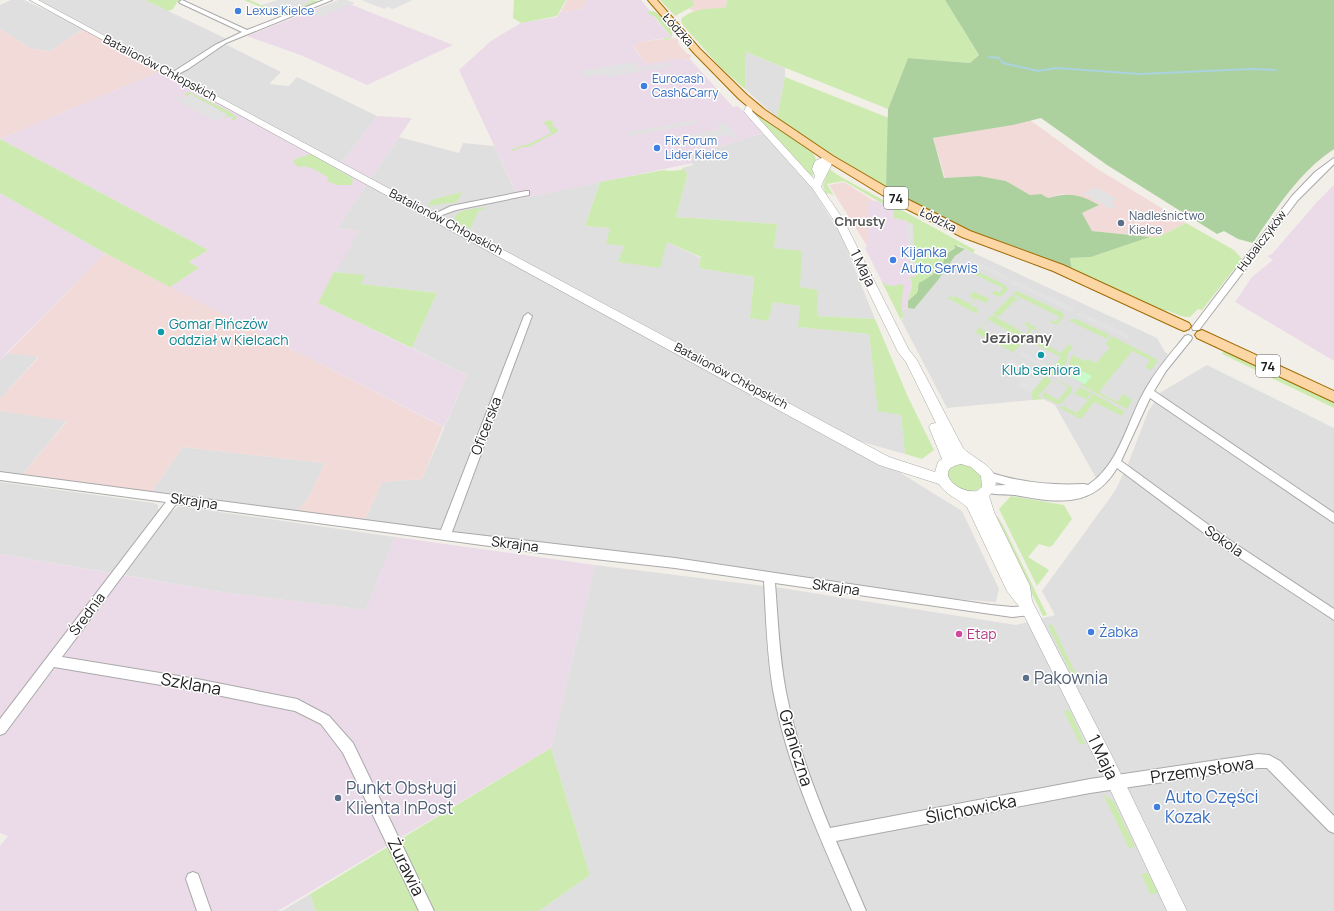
<svg xmlns="http://www.w3.org/2000/svg" width="1334" height="911" font-family="Manrope,sans-serif">
	<style>
		.residential { fill: #e0dfdf }
		.commercial { fill: #f2dad9 }
		.industrial { fill: #ebdbe8 }
		.grass { fill: #cdebb0 }
		.forest { fill: #add19e }
		.park { fill: #c8facc }
		.parking { fill: #e2e2e2 }
		.lines { fill: none; stroke-linecap: round; stroke-linejoin: round }
		.stream { stroke: #aad3df; stroke-width: 2 }
		.minor-casing { stroke: #a9a9a9; stroke-width: 2 }
		.tertiary-casing { stroke: #a9a9a9; stroke-width: 1 }
		.primary-casing { stroke: #a06b00; stroke-width: 2 }
		.minor { fill: #fff; fill-rule: evenodd }
		.tertiary { fill: #fff; fill-rule: evenodd }
		.primary { fill: #fcd6a4; fill-rule: evenodd }
		.shop-dot { fill: #3f7fe0; stroke: #fff; stroke-width: 1.5 }
		.service-dot { fill: #5c6f8a; stroke: #fff; stroke-width: 1.5 }
		.culture-dot { fill: #0f9aa8; stroke: #fff; stroke-width: 1.5 }
		.hotel-dot { fill: #d1479c; stroke: #fff; stroke-width: 1.5 }
		.labels { text-anchor: middle; stroke-width: 3; stroke-linejoin: round; paint-order: stroke }
		.far-shop-label { font-size: 12px; fill: #366cbe; stroke: #fff; text-anchor: start }
		.far-street-label { font-size: 12px; fill: #222; stroke: #fff }
		.far-service-label { font-size: 12px; fill: #4e5e75; stroke: #fff; text-anchor: start }
		.shield { fill: #fff; stroke: #646464; stroke-width: 1 }
		.shield-label { font-size: 13px; font-weight: bold; fill: #222 }
		.far-neighbourhood-label { font-size: 13px; font-weight: bold; fill: #555; stroke: #fff }
		.shop-label { font-size: 14px; fill: #366cbe; stroke: #fff; text-anchor: start }
		.street-label { font-size: 14px; fill: #222; stroke: #fff }
		.culture-label { font-size: 14px; fill: #0d838f; stroke: #fff; text-anchor: start }
		.hotel-label { font-size: 14px; fill: #b23c85; stroke: #fff; text-anchor: start }
		.neighbourhood-label { font-size: 15px; font-weight: bold; fill: #555; stroke: #fff }
		.near-service-label { font-size: 17px; fill: #4e5e75; stroke: #fff; text-anchor: start }
		.near-street-label { font-size: 17px; fill: #222; stroke: #fff }
		.near-shop-label { font-size: 17px; fill: #366cbe; stroke: #fff; text-anchor: start }
	</style>
	<rect width="100%" height="100%" fill="#f2efe9"/>
	<g class="residential">
		<polygon points="11,0 24,0 80,26 39,0 145,0 229,40 223,43 281,72 269,84 289,86 297,77 377,116 340,165 85,28 50,51 32,49 0,29 0,5"/>
		<polygon points="746,52 785,68 785,77 777,118 745,89"/>
		<polygon points="763,133 812,188 841,235 875,319 817,316 774,248 777,224 676,217 687,176 686,171 682,168 693,165 687,157"/>
		<polygon points="399,137 459,153 463,143 494,146 519,199 600,182 585,226 611,228 624,245 619,263 667,242 701,258 699,268 754,277 750,318 768,320 772,302 800,306 799,327 869,334 871,352 901,415 905,454 841,436 962,511 999,589 996,602 886,594 363,524 382,482 422,479 467,375 412,348 437,293 360,284 364,275 334,272 359,231 337,228"/>
		<polygon points="965,249 1157,338 1165,352 1168,354 1148,392 1116,462 1099,483 1055,405 1043,399 947,408 901,320 903,319 903,314 901,310 908,308 914,309 955,256 960,251"/>
		<polygon points="8,353 39,356 0,399 0,360"/>
		<polygon points="1207,365 1334,428 1334,911 539,911 590,875 551,748 595,565 781,588 1016,625 1055,615 1042,591 1115,491 1128,464 1148,412 1161,392"/>
		<polygon points="0,411 67,420 19,479 0,476"/>
		<polygon points="183,447 325,463 309,496 296,515 149,495"/>
		<polygon points="0,482 154,503 158,505 158,509 163,515 112,573 0,554"/>
		<polygon points="178,507 185,507 395,537 366,610 227,593 124,575 170,513"/>
		<polygon points="310,894 316,911 282,911"/>
	</g>
	<g class="commercial">
		<polygon points="567,0 587,0 582,9 564,12 561,11"/>
		<polygon points="692,0 728,0 725,3 728,5 728,7 694,11 689,9 695,5"/>
		<polygon points="85,28 163,70 0,139 0,29 32,49 50,51"/>
		<polygon points="673,38 678,39 678,43 687,54 691,55 690,59 646,64 633,45 639,42 662,39 668,40"/>
		<polygon points="1030,120 1096,168 1186,223 1158,237 1150,237 1092,231 1082,213 1099,205 1062,194 1048,198 1041,194 1030,195 1006,181 979,176 945,178 933,138 1013,125"/>
		<polygon points="844,182 874,201 867,202 867,246 829,185"/>
		<polygon points="105,253 443,427 422,479 382,482 363,524 296,515 309,496 325,463 183,447 149,495 19,479 67,421 0,411 0,399 39,357 8,353"/>
	</g>
	<g class="industrial">
		<polygon points="339,0 346,0 354,3 352,5 453,45 367,85 303,56 247,36"/>
		<polygon points="587,0 641,0 651,12 648,12 650,15 655,16 654,17 672,37 639,42 633,46 646,64 681,58 685,60 690,59 733,107 738,106 763,133 688,157 693,163 519,199 459,70 491,41 521,23 557,17 561,11 564,12 582,9"/>
		<polygon points="163,70 340,165 377,116 412,118 337,228 359,231 318,303 467,375 444,427 170,287 199,268 189,262 208,250 0,139"/>
		<polygon points="1334,185 1334,361 1235,302 1252,277 1273,260 1267,256 1272,254 1317,202"/>
		<polygon points="0,193 105,253 0,360"/>
		<polygon points="868,201 877,201 893,210 894,218 907,221 914,250 915,266 915,271 910,272 915,274 916,278 910,278 912,286 908,308 901,310 903,316 901,320 865,248 867,246 867,202"/>
		<polygon points="395,537 595,565 551,748 278,911 0,911 0,846 8,836 0,833 0,554 227,593 366,610"/>
	</g>
	<g class="grass">
		<polygon points="145,0 181,0 177,2 173,9 168,11"/>
		<polygon points="244,0 250,0 278,13 311,0 319,1 282,16"/>
		<polygon points="514,0 566,0 557,16 521,23 513,18"/>
		<polygon points="660,0 692,0 695,5 675,16"/>
		<path d="M728,0H945L979,55L970,63L908,58L888,109L746,52L745,89L721,68L682,24L681,19C696,6 711,10 727,7L726,5L728,4H725Z"/>
		<path d="M652,11C660,12 675,30 672,38L667,40L662,39L672,37L654,16L650,15L647,12Z"/>
		<polygon points="785,77 889,118 886,188 825,151 777,118"/>
		<path d="M189,92C200,98 233,111 237,118L233,121L231,120L233,118L230,116L226,118L225,117L227,115L225,113L190,94L187,96L184,94Z"/>
		<polygon points="754,111 813,153 816,159 812,178 753,112"/>
		<polygon points="552,120 553,123 552,125 559,131 528,147 522,147 513,151 511,150 523,145 527,145 551,133 548,129 549,128 543,122"/>
		<polygon points="0,139 208,250 189,262 199,268 170,287 105,253 0,193"/>
		<path d="M311,154L352,178L353,181L351,185H337L327,181L329,178C320,173 310,164 299,167L294,163L293,161L295,159Z"/>
		<polygon points="682,168 686,171 687,176 676,217 777,224 774,248 802,251 800,287 818,290 817,316 875,319 908,397 934,450 922,459 905,454 901,415 878,411 869,334 798,327 800,306 773,302 768,321 750,318 754,277 699,268 701,257 667,242 660,268 618,262 624,246 606,244 610,228 585,226 600,182 663,170 670,171 682,170"/>
		<path d="M829,169L841,177L975,250L973,253L958,245L945,255C944,266 933,272 927,280L923,281L917,289V293L908,301L912,286L910,277H915V275L909,272L915,271L912,224L908,223L907,221L894,218L893,210L844,181L827,184L834,196L829,193L826,194L823,186Z"/>
		<polygon points="462,192 457,202 428,206 431,200"/>
		<path d="M486,207L487,208L479,210L470,229L454,221C454,208 477,209 486,207Z"/>
		<path d="M1186,223L1234,250L1242,259L1202,310L1198,309L1190,317C1179,318 1172,310 1162,310L1072,270L1070,258L1091,257L1150,237H1158Z"/>
		<polygon points="976,271 1005,285 1008,290 1000,297 992,294 994,290 999,293 1003,288 974,274"/>
		<polygon points="334,272 365,275 361,284 437,293 412,348 318,303"/>
		<polygon points="882,282 885,283 886,285 896,286 898,284 904,285 901,306 903,316 901,320"/>
		<polygon points="1017,291 1062,312 1064,315 1063,318 1057,325 1050,322 1051,320 1056,322 1060,317 1013,294"/>
		<polygon points="973,292 975,292 996,302 989,299 986,303 977,299 970,305 979,309 976,312 981,316 947,298 949,296 953,298 955,296 970,304 975,299 969,296"/>
		<polygon points="1012,295 1018,299 1016,301 1014,301 999,317 993,314"/>
		<polygon points="992,315 1019,330 1018,331 1026,334 1030,328 1024,324 1026,322 1037,328 1035,330 1032,329 1029,333 1031,334 1023,342 1021,338 987,319"/>
		<polygon points="1071,319 1076,319 1110,335 1107,339 1068,320"/>
		<polygon points="986,321 987,321 980,328 984,331 988,329 985,332 1006,343 1011,338 1005,334 1009,332 1020,339 1022,344 1013,352 976,333 976,331"/>
		<polygon points="1039,329 1037,334 1044,337 1041,342 1061,353 1069,344 1073,347 1068,353 1066,364 1057,375 1046,375 1061,357 1029,341"/>
		<polygon points="1112,336 1156,359 1157,362 1151,370 1145,367 1150,360 1132,351 1099,392 1117,402 1123,394 1132,400 1127,409 1081,385 1082,383 1086,384 1075,368 1069,364 1072,355 1085,361 1087,359 1096,363 1110,347 1105,344"/>
		<polygon points="1225,350 1334,402 1334,408 1222,354"/>
		<polygon points="1045,376 1050,379 1051,382 1038,396 1058,407 1063,407 1066,403 1065,407 1077,413 1088,400 1075,394 1072,396 1080,387 1091,392 1087,398 1089,399 1092,393 1126,412 1124,411 1122,416 1094,402 1081,419 1043,399 1033,400 1031,393"/>
		<polygon points="1056,380 1072,387 1072,391 1061,404 1057,404 1042,396 1047,390 1046,393 1058,400 1069,387 1057,381 1054,383"/>
		<path d="M962,463L968,465L981,474L982,486C971,497 959,488 949,481L947,472L949,468Z"/>
		<polygon points="1011,496 1064,505 1072,519 1052,546 1049,547 1039,544 1028,557 1049,570 1037,586 999,509"/>
		<polygon points="993,515 998,517 1004,527 1047,615 1043,616"/>
		<polygon points="1052,624 1077,676 1073,677 1048,626"/>
		<polygon points="1068,710 1071,713 1085,744 1080,744 1064,711"/>
		<polygon points="551,748 590,875 539,911 316,911 310,894"/>
		<polygon points="1103,794 1114,802 1135,847 1129,848"/>
		<polygon points="1148,873 1158,893 1150,894 1141,874"/>
	</g>
	<g class="forest">
		<path d="M945,0H1334V149C1300,171 1275,210 1253,243L1238,239L1224,231L1217,234L1107,165L1041,118L1013,125L933,138L944,178L979,176L1006,181L1030,195L1041,194L1048,198C1069,192 1080,194 1099,205L1082,213L1092,231L1150,237L1091,257L1070,258L1072,270L986,240L886,188L888,109L908,58L970,63L979,55Z"/>
		<path d="M954,245L965,249L955,256L938,280L914,309L908,308V301L917,293L919,283C929,278 944,268 945,255L955,248Z"/>
	</g>
	<polygon class="park" points="1075,368 1092,376 1085,384 1069,376"/>
	<g class="parking">
		<polygon points="278,0 311,0 310,1 312,2 284,13 278,13 261,5"/>
		<polygon points="339,0 346,0 354,3 320,17 311,13 311,12"/>
		<polygon points="361,0 413,0 393,9 388,7 384,9"/>
		<polygon points="634,62 639,68 669,63 671,66 607,77 605,74 584,77 580,71"/>
		<polygon points="191,95 209,105 228,115 214,121 189,107 191,106 188,106 174,98 178,96 182,98"/>
		<polygon points="696,120 699,123 630,136 628,132"/>
		<polygon points="725,122 739,138 734,139 731,136 724,135 713,138 712,140 680,147 668,139 720,129 716,124"/>
		<polygon points="1097,187 1117,199 1110,202 1117,206 1110,209 1083,193"/>
		<polygon points="908,223 912,223 913,226 915,271 909,271 906,225"/>
		<polygon points="971,259 1009,277 1006,280 968,262"/>
		<polygon points="1013,280 1063,303 1075,309 1072,312 1010,283"/>
		<polygon points="1080,312 1118,330 1130,335 1127,339 1076,314"/>
		<polygon points="1022,352 1052,367 1053,368 1050,371 1019,355"/>
		<polygon points="1011,359 1045,376 1031,393 1017,386 1021,381 999,370"/>
	</g>
	<g class="lines">
		<polyline class="stream" points="989,57 999,58 1003,63 1038,71 1057,68 1140,74 1251,69 1276,70"/>
		<defs>
			<g id="minor">
				<polygon points="182,0 247,30 324,0 332,0 226,43 188,69 172,77 169,75 170,74 215,45 242,32 180,3 179,2"/>
				<polygon points="1334,158 1334,164 1298,200 1199,330 1193,330 1192,328 1193,326 1292,196 1315,172"/>
				<polygon points="526,191 529,191 529,195 456,210 434,218 430,216 451,206"/>
				<path d="M528,313L532,316L452,532L675,558L991,605L1012,607L1029,606L1033,607L1035,611L1033,615L1012,617L775,583C778,619 779,656 786,692C795,739 812,784 830,828L1090,779L1258,754L1269,755L1280,761L1334,816V833L1329,831L1267,768H1258L1090,793L836,841L866,911H852C821,840 787,768 773,690C767,654 766,618 764,581L675,568L541,553L176,504L62,657L197,679L297,699L329,716L353,743L434,911H419L343,753L321,724L295,711L197,691L54,667L5,733L0,735V719L166,502L0,480V472L441,530L524,316Z"/>
				<path d="M1188,335L1191,336L1192,338L1191,340L1166,371L1154,391L1334,513V523L1150,398L1121,461L1228,539L1334,609V620L1220,545L1117,468C1092,510 1055,502 1015,495C1005,494 994,495 984,492L983,489L984,486L1006,485L984,479L983,476L984,473L988,472C1019,482 1051,486 1084,484L1088,485C1120,464 1127,421 1145,390C1156,370 1171,353 1185,336Z"/>
				<polygon points="193,872 198,874 211,911 197,911 186,879 188,874"/>
			</g>
			<path id="tertiary" d="M30,0H38L889,457L935,472L938,462L942,459L929,427L931,424L936,423L906,362L898,352L833,219L813,189L745,113L744,111L748,103L751,102L754,103L755,105L752,111L814,179L815,176L812,169L815,161L826,156H832L834,158C830,170 825,176 821,187L843,219L909,350L917,360L963,448C975,461 1011,471 989,496L994,512L1030,586L1032,601L1113,758L1187,911H1167L1101,770L1021,609L1007,591L967,507C957,498 946,495 939,484L879,465ZM961,464L971,467L981,476L982,487L977,491C957,494 932,469 961,464Z"/>
			<g id="primary">
				<polygon points="648,0 657,0 700,49 747,95 765,110 833,156 905,198 970,231 1063,265 1189,323 1191,326 1189,329 1184,331 1179,329 1053,271 962,237 897,204 825,160 757,114 739,99 694,53"/>
				<polygon points="1202,330 1334,391 1334,402 1197,338 1195,335 1197,332"/>
			</g>
		</defs>
		<use href="#minor" class="minor-casing"/>
		<use href="#tertiary" class="tertiary-casing"/>
		<use href="#primary" class="primary-casing"/>
		<use href="#minor" class="minor"/>
		<use href="#tertiary" class="tertiary"/>
		<use href="#primary" class="primary"/>
	</g>
	<g class="shop-dot">
		<circle cx="238" cy="11" r="4"/>
		<circle cx="644" cy="86" r="4"/>
		<circle cx="657" cy="148" r="4"/>
		<circle cx="893" cy="260" r="4"/>
		<circle cx="1091" cy="632" r="4"/>
		<circle cx="1157" cy="807" r="4"/>
	</g>
	<g class="service-dot">
		<circle cx="1121" cy="223" r="4"/>
		<circle cx="1026" cy="678" r="4"/>
		<circle cx="338" cy="798" r="4"/>
	</g>
	<g class="culture-dot">
		<circle cx="161" cy="332" r="4"/>
		<circle cx="1041" cy="355" r="4"/>
	</g>
	<circle class="hotel-dot" cx="959" cy="634" r="4"/>
	<g class="labels">
		<g class="far-shop-label">
			<text x="246" y="15">Lexus Kielce</text>
			<text x="652" y="83">Eurocash<tspan x="652" dy="14">Cash&amp;Carry</tspan></text>
			<text x="665" y="145">Fix Forum<tspan x="665" dy="14">Lider Kielce</tspan></text>
		</g>
		<g class="far-street-label">
			<text transform="translate(678 30) rotate(48)" y="4">Łódzka</text>
			<text transform="translate(160 68) rotate(28)" y="4">Batalionów Chłopskich</text>
			<text transform="translate(938 220) rotate(27)" y="4">Łódzka</text>
			<text transform="translate(446 222) rotate(28)" y="4">Batalionów Chłopskich</text>
			<text transform="translate(1262 241) rotate(-53)" y="4">Hubalczyków</text>
			<text transform="translate(731 376) rotate(28)" y="4">Batalionów Chłopskich</text>
		</g>
		<g class="far-service-label">
			<text x="1129" y="220">Nadleśnictwo<tspan x="1129" dy="14">Kielce</tspan></text>
		</g>
		<g class="shield">
			<rect x="884" y="187" width="24" height="22" rx="3"/>
			<rect x="1256" y="355" width="24" height="22" rx="3"/>
		</g>
		<g class="shield-label">
			<text x="896" y="203">74</text>
			<text x="1268" y="371">74</text>
		</g>
		<g class="far-neighbourhood-label">
			<text x="860" y="226">Chrusty</text>
		</g>
		<g class="shop-label">
			<text x="901" y="257">Kijanka<tspan x="901" dy="16">Auto Serwis</tspan></text>
			<text x="1099" y="637">Żabka</text>
		</g>
		<g class="street-label">
			<text transform="translate(863 268) rotate(64)" y="5">1 Maja</text>
			<text transform="translate(486 426) rotate(-69)" y="5">Oficerska</text>
			<text transform="translate(194 501) rotate(8)" y="5">Skrajna</text>
			<text transform="translate(1224 541) rotate(35)" y="5">Sokola</text>
			<text transform="translate(515 544) rotate(7)" y="5">Skrajna</text>
			<text transform="translate(836 587) rotate(8)" y="5">Skrajna</text>
			<text transform="translate(87 614) rotate(-53)" y="5">Średnia</text>
		</g>
		<g class="culture-label">
			<text x="169" y="329">Gomar Pińczów<tspan x="169" dy="16">oddział w Kielcach</tspan></text>
			<text x="1041" y="375" text-anchor="middle">Klub seniora</text>
		</g>
		<g class="hotel-label">
			<text x="967" y="639">Etap</text>
		</g>
		<g class="neighbourhood-label">
			<text x="1017" y="343">Jeziorany</text>
		</g>
		<g class="near-service-label">
			<text x="1034" y="684">Pakownia</text>
			<text x="346" y="794">Punkt Obsługi<tspan x="346" dy="20">Klienta InPost</tspan></text>
		</g>
		<g class="near-street-label">
			<text transform="translate(191 684) rotate(10)" y="6">Szklana</text>
			<text transform="translate(796 748) rotate(73)" y="6">Graniczna</text>
			<text transform="translate(1103 757) rotate(64)" y="6">1 Maja</text>
			<text transform="translate(1202 770) rotate(-8)" y="6">Przemysłowa</text>
			<text transform="translate(971 809) rotate(-11)" y="6">Ślichowicka</text>
			<text transform="translate(406 867) rotate(64)" y="6">Żurawia</text>
		</g>
		<g class="near-shop-label">
			<text x="1165" y="803">Auto Części<tspan x="1165" dy="20">Kozak</tspan></text>
		</g>
	</g>
</svg>
